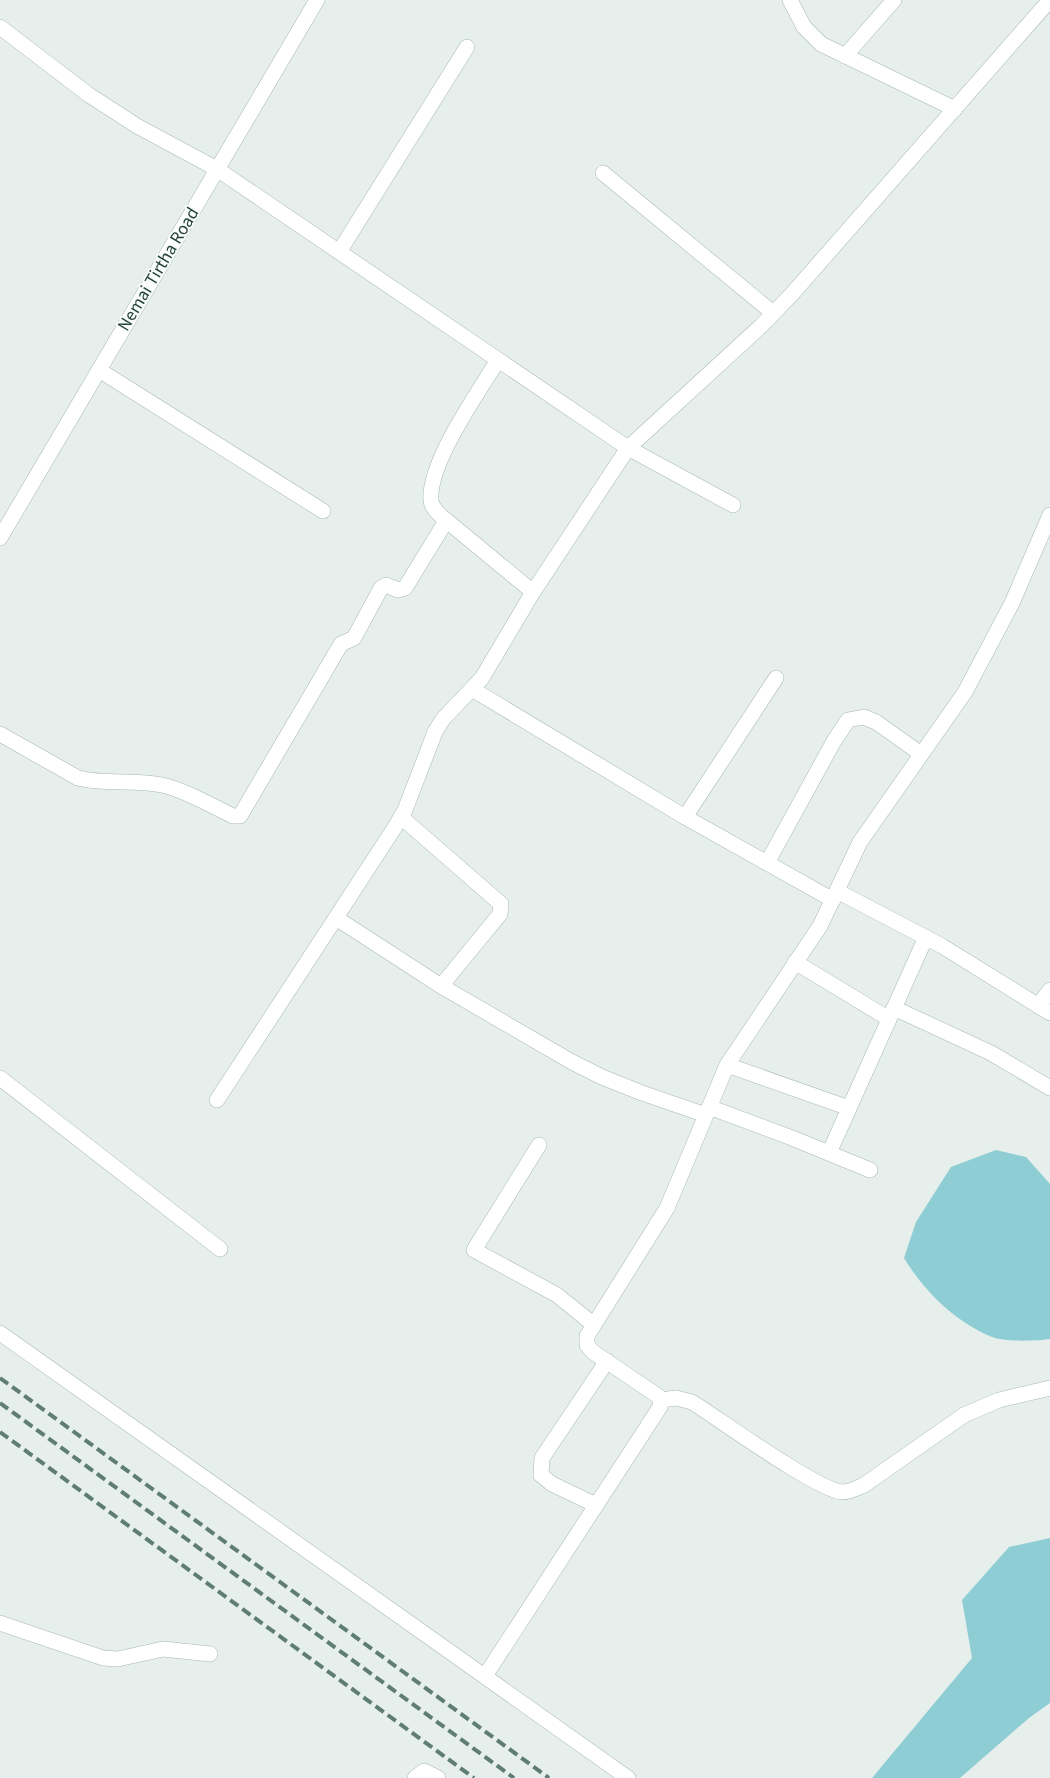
<svg xmlns="http://www.w3.org/2000/svg" width="1050" height="1778" font-family="'Source Sans 3',sans-serif">
	<style>
		.water { fill: #8ecdd4 }
		.lines { fill: none; stroke-linecap: round; stroke-linejoin: round }
		.minor-casing { stroke: #a8b8b2; stroke-width: 16 }
		.tertiary-casing { stroke: #a8b8b2; stroke-width: 16 }
		.minor { stroke: #fff; stroke-width: 15 }
		.tertiary { stroke: #fff; stroke-width: 15 }
		.rail { stroke: #5f7d73; stroke-width: 4; stroke-dasharray: 10 5; stroke-linecap: butt }
		.labels { text-anchor: middle; stroke-width: 4; stroke-linejoin: round; paint-order: stroke }
		.street-label { font-size: 18px; fill: #244238; stroke: #f7fbf9 }
	</style>
	<rect width="100%" height="100%" fill="#e6efeb"/>
	<g class="water">
		<path d="M996,1150L1026,1157L1050,1184V1339C1036,1341 1005,1342 992,1337C955,1322 924,1291 904,1258L916,1222L951,1167Z"/>
		<polygon points="1050,1538 1050,1703 1029,1718 960,1778 872,1778 972,1658 962,1600 1009,1547"/>
	</g>
	<g class="lines">
		<defs>
			<g id="minor">
				<polyline points="790,0 804,27 821,44 955,109"/>
				<polyline points="0,27 89,95 137,126 217,169 628,448 733,505"/>
				<polyline points="845,56 894,0"/>
				<polyline points="603,173 773,313"/>
				<polyline points="339,252 467,47"/>
				<path d="M498,360C478,393 428,463 431,500C431,506 437,512 441,516L533,592"/>
				<polyline points="99,370 323,511"/>
				<polyline points="472,689 685,817 833,900"/>
				<path d="M0,734L78,778C106,785 135,779 162,785C187,791 210,805 233,816H240L341,644L354,638L381,588L386,585L398,590L405,588L446,521"/>
				<polyline points="401,817 501,904 500,914 441,986"/>
				<polyline points="685,817 776,678"/>
				<polyline points="767,863 834,741 848,720 864,717 876,722 921,754"/>
				<polyline points="837,891 942,946 1050,1013"/>
				<polyline points="336,918 441,986 572,1062 602,1077 642,1093 706,1115"/>
				<polyline points="795,962 889,1019"/>
				<polyline points="1038,1006 1050,990"/>
				<polyline points="894,1008 991,1053 1050,1088"/>
				<polyline points="727,1065 849,1108"/>
				<polyline points="0,1078 220,1249"/>
				<polyline points="217,1100 395,827 405,810 435,732 443,719 482,678 533,592 628,448 761,326 792,294 1050,0"/>
				<polyline points="709,1107 792,1138 870,1170"/>
				<polyline points="539,1145 474,1250 557,1295 594,1325"/>
				<polyline points="829,1153 926,937"/>
				<polyline points="0,1333 628,1778"/>
				<path d="M661,1400L676,1398L692,1402C719,1419 817,1490 842,1492C850,1492 857,1488 864,1485L964,1415L999,1400L1050,1388"/>
				<polyline points="596,1505 552,1484 541,1475 542,1458 607,1361"/>
				<polyline points="0,1623 103,1658 118,1659 163,1649 210,1654"/>
				<polyline points="485,1676 660,1407 661,1400 658,1396 593,1352 587,1345 587,1336 667,1208 727,1065 820,926 860,842 965,692 1012,603 1050,515"/>
				<polyline points="415,1778 424,1771 438,1778"/>
			</g>
			<polyline id="tertiary" points="0,538 317,0"/>
		</defs>
		<use href="#minor" class="minor-casing"/>
		<use href="#tertiary" class="tertiary-casing"/>
		<use href="#minor" class="minor"/>
		<use href="#tertiary" class="tertiary"/>
		<g class="rail">
			<polyline points="0,1378 549,1778"/>
			<polyline points="0,1403 514,1778"/>
			<polyline points="0,1432 474,1778"/>
		</g>
	</g>
	<g class="labels">
		<g class="street-label">
			<text transform="translate(158 269) rotate(-59)" y="6">Nemai Tirtha Road</text>
		</g>
	</g>
</svg>
